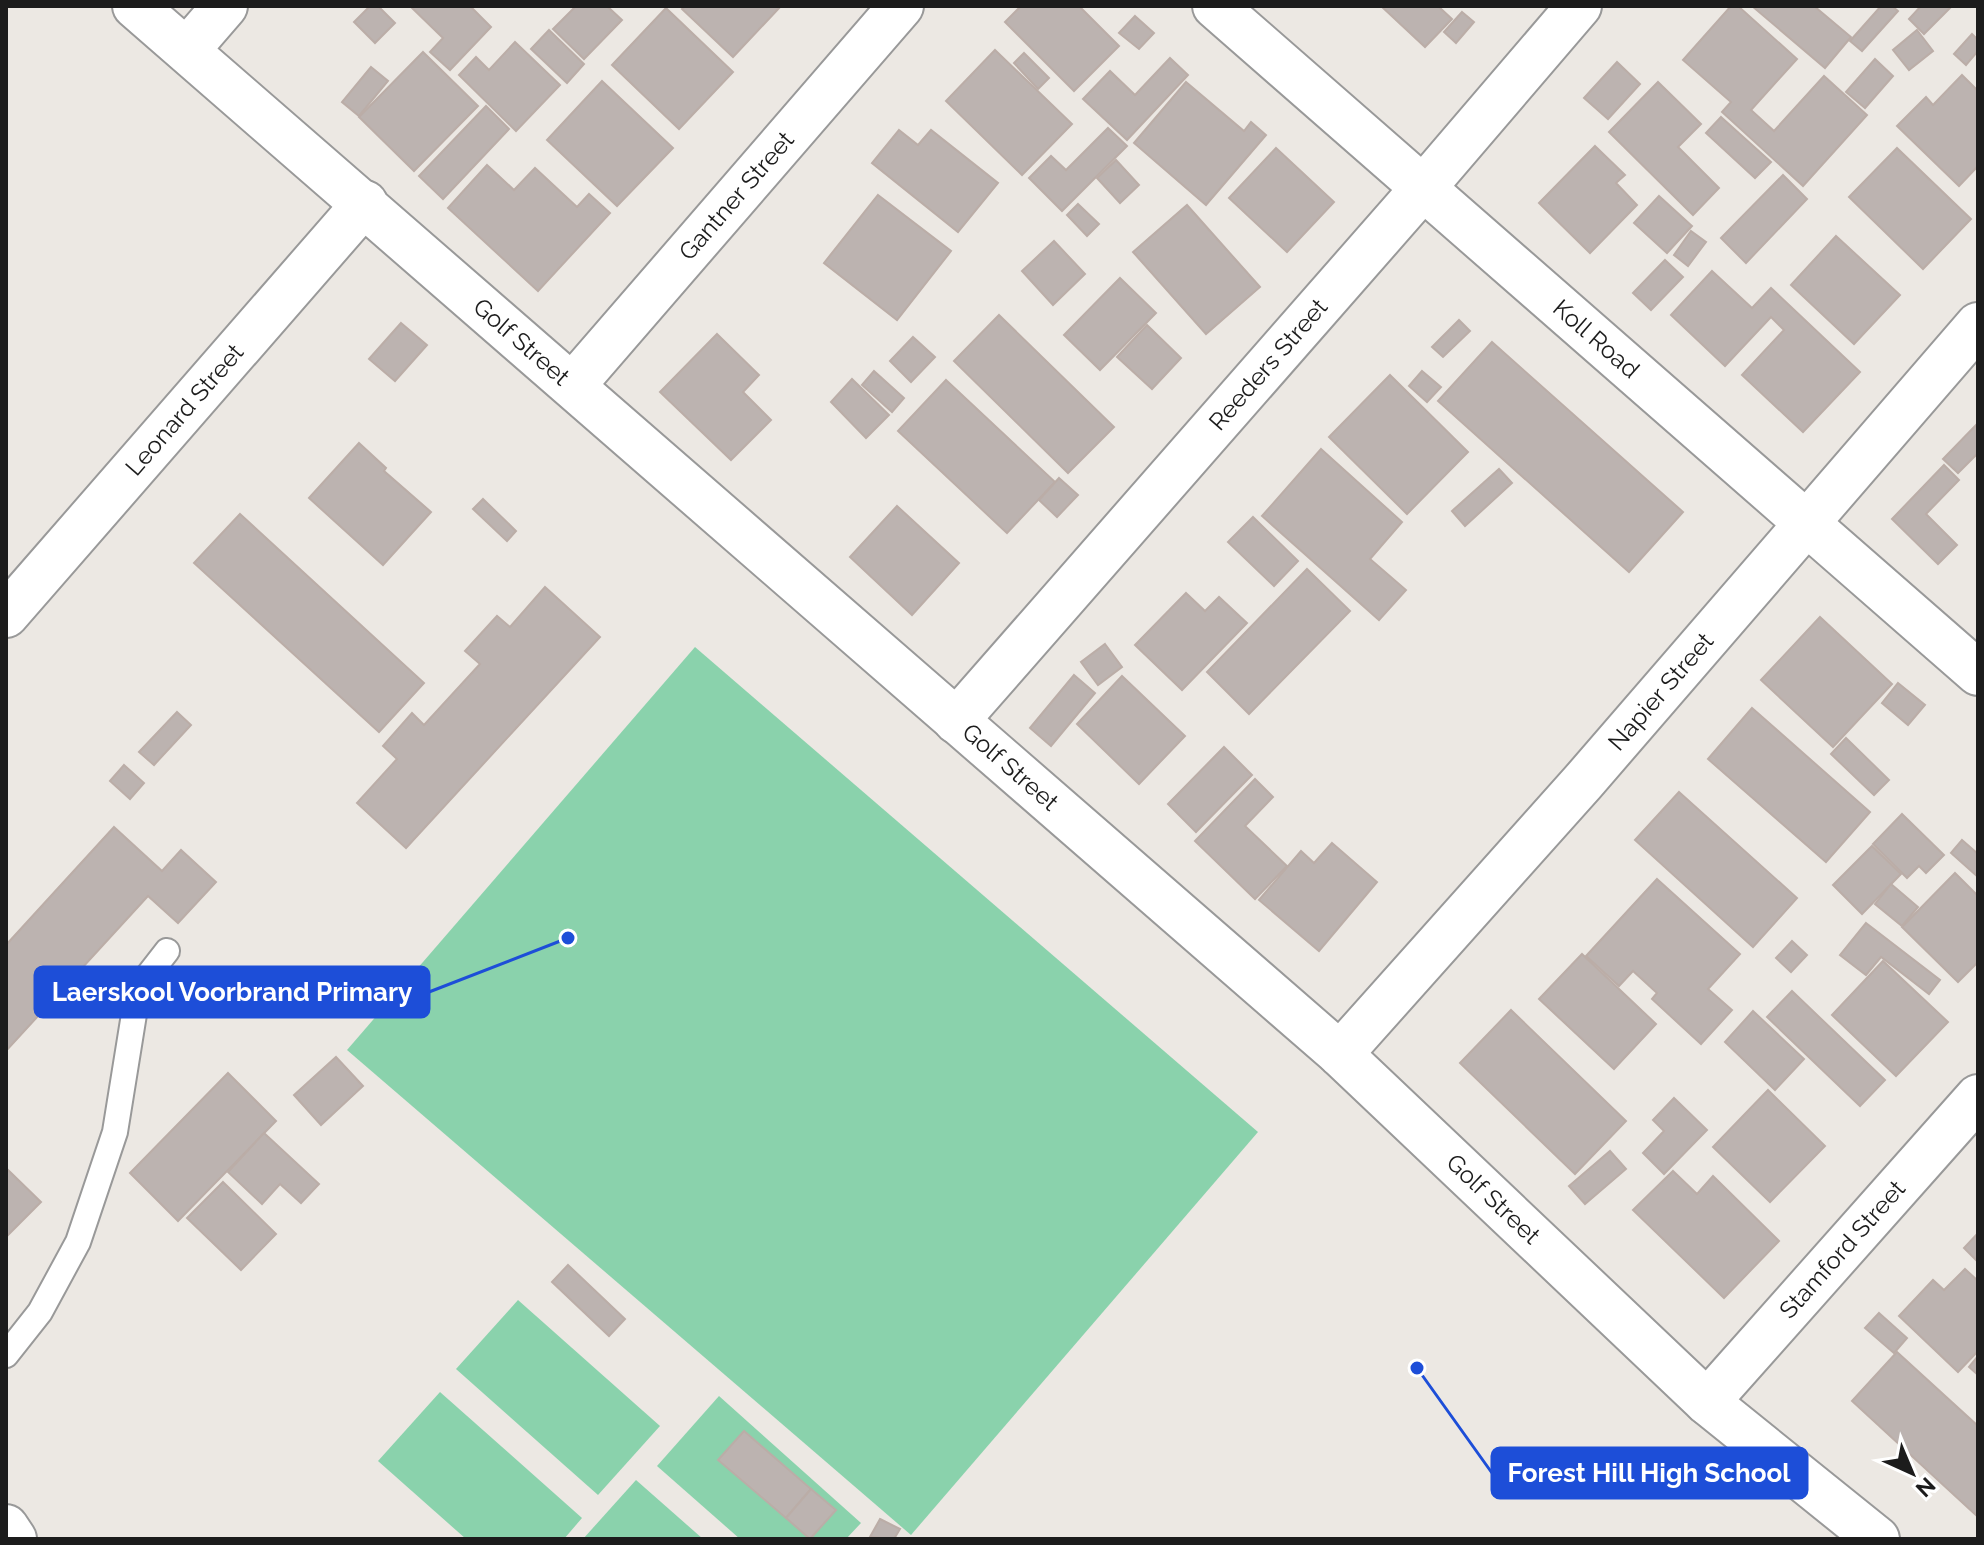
<svg xmlns="http://www.w3.org/2000/svg" width="1984" height="1545" font-family="Raleway,sans-serif">
	<style>
		.pitch { fill: #8ad2ac }
		.building { fill: #bcb3b0; stroke: #bbada7; stroke-width: 2 }
		.lines { fill: none; stroke-linecap: round; stroke-linejoin: round }
		.service-casing { stroke: #999; stroke-width: 28 }
		.minor-casing { stroke: #999; stroke-width: 48 }
		.service { stroke: #fff; stroke-width: 24 }
		.minor { stroke: #fff; stroke-width: 44 }
		.labels { text-anchor: middle; stroke-width: 6; stroke-linejoin: round; paint-order: stroke }
		.street-label { font-size: 24px; fill: #1c1c1c; stroke: #fff }
		.leader { fill: none; stroke: #1d4ed8; stroke-width: 3 }
		.callout-dot { fill: #1d4ed8; stroke: #fff; stroke-width: 3 }
		.callout { fill: #1d4ed8; stroke: #1d4ed8; stroke-width: 3 }
		.callout-label { font-size: 26px; text-anchor: middle; font-weight: bold; fill: #fff }
	</style>
	<rect width="100%" height="100%" fill="#ece8e3"/>
	<g class="pitch">
		<polygon points="695,647 1258,1132 911,1535 347,1050"/>
		<polygon points="518,1300 660,1426 598,1495 456,1369"/>
		<polygon points="440,1392 582,1518 564,1539 466,1539 378,1461"/>
		<polygon points="719,1396 861,1523 846,1539 740,1539 657,1466"/>
		<polygon points="636,1480 703,1539 583,1539"/>
	</g>
	<g class="building">
		<polygon points="370,6 378,6 395,23 375,43 354,22"/>
		<polygon points="410,6 475,6 472,8 491,27 450,70 430,52 443,38"/>
		<polygon points="576,6 607,6 622,20 584,59 553,29"/>
		<polygon points="685,6 781,6 733,57 682,9"/>
		<polygon points="1021,6 1079,6 1119,46 1074,91 1005,22"/>
		<polygon points="1381,6 1438,6 1452,19 1425,47"/>
		<polygon points="1731,6 1738,6 1797,59 1751,110 1774,131 1824,76 1867,115 1803,186 1722,112 1731,102 1683,60"/>
		<polygon points="1752,6 1814,6 1851,37 1825,68"/>
		<polygon points="1881,6 1892,6 1898,11 1862,51 1850,41"/>
		<polygon points="1921,6 1952,6 1924,34 1909,19"/>
		<polygon points="666,8 733,72 679,129 612,65"/>
		<polygon points="1462,12 1474,22 1456,43 1444,32"/>
		<polygon points="1135,16 1154,33 1139,49 1119,33"/>
		<polygon points="549,30 584,64 567,83 531,49"/>
		<polygon points="1917,30 1933,51 1909,70 1893,50"/>
		<polygon points="1972,34 1978,40 1978,51 1966,65 1954,54"/>
		<polygon points="515,42 560,85 516,131 459,75 476,57 489,70"/>
		<polygon points="995,50 1072,124 1022,175 946,101"/>
		<polygon points="423,52 478,106 414,171 359,117"/>
		<polygon points="1024,53 1049,78 1038,89 1014,63"/>
		<polygon points="1170,58 1188,75 1127,140 1083,99 1110,71 1135,95"/>
		<polygon points="1875,59 1893,76 1865,108 1846,92"/>
		<polygon points="1617,62 1640,84 1608,119 1584,98"/>
		<polygon points="371,67 388,81 359,116 342,102"/>
		<polygon points="1962,75 1978,91 1978,166 1959,186 1897,126 1926,97 1933,105"/>
		<polygon points="602,81 673,148 617,206 547,140"/>
		<polygon points="1186,82 1244,131 1251,122 1266,135 1206,205 1134,143"/>
		<polygon points="1658,82 1701,124 1678,147 1719,188 1693,215 1609,132"/>
		<polygon points="486,106 509,129 443,199 419,176"/>
		<polygon points="1721,117 1771,162 1755,178 1706,133"/>
		<polygon points="1108,128 1127,146 1062,211 1029,178 1051,156 1066,170"/>
		<polygon points="899,130 918,145 931,130 998,183 958,232 872,163"/>
		<polygon points="1595,146 1625,175 1616,183 1637,205 1590,253 1539,203"/>
		<polygon points="1276,148 1334,202 1287,252 1229,198"/>
		<polygon points="1897,148 1971,219 1923,269 1849,197"/>
		<polygon points="1116,160 1139,185 1120,203 1097,178"/>
		<polygon points="487,165 514,190 535,168 577,207 589,194 610,213 538,291 448,208"/>
		<polygon points="1783,175 1807,199 1746,263 1721,238"/>
		<polygon points="878,195 951,251 897,320 824,263"/>
		<polygon points="1659,196 1692,226 1667,253 1634,223"/>
		<polygon points="1078,204 1099,224 1087,236 1067,215"/>
		<polygon points="1187,205 1260,287 1206,334 1133,252"/>
		<polygon points="1691,231 1706,242 1688,266 1674,255"/>
		<polygon points="1836,236 1900,295 1854,344 1791,285"/>
		<polygon points="1054,241 1085,274 1053,305 1022,271"/>
		<polygon points="1665,260 1683,277 1651,310 1633,293"/>
		<polygon points="1712,271 1752,308 1771,288 1860,372 1803,432 1742,375 1784,330 1771,317 1725,366 1671,315"/>
		<polygon points="1120,278 1156,313 1100,370 1064,335"/>
		<polygon points="999,315 1114,427 1068,473 954,361"/>
		<polygon points="1459,320 1470,331 1443,357 1432,347"/>
		<polygon points="401,323 427,345 395,381 369,359"/>
		<polygon points="1147,325 1181,358 1152,389 1117,357"/>
		<polygon points="717,334 759,375 743,392 771,420 731,460 660,392"/>
		<polygon points="913,337 935,357 911,382 890,361"/>
		<polygon points="1492,342 1683,512 1629,572 1438,401"/>
		<polygon points="874,371 904,398 892,412 862,385"/>
		<polygon points="1422,371 1441,387 1427,402 1409,386"/>
		<polygon points="1390,375 1468,452 1407,514 1329,437"/>
		<polygon points="852,379 889,415 866,438 831,402"/>
		<polygon points="946,380 1055,482 1007,533 898,431"/>
		<polygon points="1978,423 1978,453 1958,473 1943,459"/>
		<polygon points="359,443 386,468 384,471 431,512 383,565 309,498"/>
		<polygon points="1321,449 1402,522 1370,559 1406,590 1379,620 1262,516"/>
		<polygon points="1944,465 1959,480 1926,514 1957,545 1938,564 1892,519"/>
		<polygon points="1499,469 1512,483 1465,526 1452,511"/>
		<polygon points="1059,478 1078,495 1057,517 1039,500"/>
		<polygon points="483,499 516,531 507,541 473,509"/>
		<polygon points="897,506 959,563 912,615 850,557"/>
		<polygon points="240,514 424,683 379,732 194,563"/>
		<polygon points="1253,517 1298,561 1274,586 1228,542"/>
		<polygon points="1307,569 1350,611 1249,714 1207,672"/>
		<polygon points="545,587 600,637 406,848 357,803 397,759 383,746 412,713 424,725 480,664 465,651 497,616 510,627"/>
		<polygon points="1186,593 1205,611 1219,597 1247,623 1182,690 1135,645"/>
		<polygon points="1820,617 1892,684 1833,747 1761,680"/>
		<polygon points="1105,644 1122,667 1098,685 1081,662"/>
		<polygon points="1074,675 1095,693 1051,746 1030,728"/>
		<polygon points="1122,676 1185,736 1139,784 1077,724"/>
		<polygon points="1898,683 1925,705 1908,725 1882,703"/>
		<polygon points="1752,708 1870,812 1826,862 1708,759"/>
		<polygon points="177,712 191,725 154,765 139,752"/>
		<polygon points="1846,738 1889,780 1874,795 1831,754"/>
		<polygon points="1224,747 1252,775 1196,832 1168,804"/>
		<polygon points="124,765 144,783 130,799 110,781"/>
		<polygon points="1255,779 1273,797 1245,826 1287,866 1255,899 1195,841"/>
		<polygon points="1679,792 1797,898 1753,947 1635,840"/>
		<polygon points="1902,814 1944,855 1926,873 1919,866 1907,878 1873,844"/>
		<polygon points="114,827 162,871 181,850 216,882 178,923 148,896 6,1051 6,945"/>
		<polygon points="1962,840 1978,854 1978,877 1951,853"/>
		<polygon points="1332,843 1377,882 1319,951 1259,900 1301,851 1314,863"/>
		<polygon points="1872,846 1901,874 1862,914 1833,885"/>
		<polygon points="1955,873 1978,896 1978,962 1958,982 1902,927"/>
		<polygon points="1657,879 1740,954 1708,989 1732,1010 1701,1044 1652,999 1657,993 1633,971 1619,986 1586,956"/>
		<polygon points="1891,884 1918,907 1902,926 1875,904"/>
		<polygon points="1866,923 1940,980 1929,994 1881,957 1866,975 1840,955"/>
		<polygon points="1792,941 1807,955 1791,972 1776,958"/>
		<polygon points="1582,954 1656,1024 1614,1069 1539,999"/>
		<polygon points="1883,961 1948,1022 1896,1076 1832,1015"/>
		<polygon points="1792,991 1885,1080 1860,1106 1767,1017"/>
		<polygon points="1511,1010 1626,1121 1575,1174 1460,1063"/>
		<polygon points="1753,1011 1804,1059 1775,1090 1725,1042"/>
		<polygon points="336,1057 363,1086 321,1125 294,1095"/>
		<polygon points="228,1073 276,1121 178,1221 130,1173"/>
		<polygon points="1768,1090 1825,1146 1770,1202 1713,1147"/>
		<polygon points="1674,1098 1707,1130 1664,1174 1643,1153 1664,1131 1653,1120"/>
		<polygon points="264,1133 319,1184 301,1203 280,1184 262,1204 228,1172"/>
		<polygon points="1610,1151 1626,1169 1585,1204 1569,1186"/>
		<polygon points="6,1168 41,1202 6,1237"/>
		<polygon points="1673,1171 1697,1194 1713,1176 1779,1241 1724,1298 1633,1210"/>
		<polygon points="223,1182 276,1234 241,1270 187,1218"/>
		<polygon points="1978,1233 1978,1262 1964,1248"/>
		<polygon points="568,1265 625,1319 609,1336 552,1282"/>
		<polygon points="1965,1269 1978,1281 1978,1351 1958,1372 1899,1316 1933,1280 1944,1290"/>
		<polygon points="1879,1313 1907,1338 1894,1353 1865,1328"/>
		<polygon points="1897,1352 1978,1426 1978,1517 1852,1401"/>
		<polygon points="1978,1356 1978,1375 1969,1367"/>
		<polygon points="744,1431 811,1489 786,1518 718,1460"/>
		<polygon points="811,1489 836,1510 810,1539 786,1518"/>
		<polygon points="880,1519 900,1529 894,1539 870,1537"/>
	</g>
	<g class="lines">
		<defs>
			<polyline id="service" points="6,1355 40,1312 78,1242 115,1132 135,1008 146,978 167,951"/>
			<g id="minor">
				<path id="s1" d="M135,6L1340,1054L1707,1402L1877,1539"/>
				<path id="s2" d="M1215,6L1978,673"/>
				<polyline points="187,50 225,6"/>
				<path id="s3" d="M573,385L901,6"/>
				<path id="s4" d="M6,615L365,203"/>
				<path id="s5" d="M956,721L1424,187L1579,6"/>
				<path id="s6" d="M1340,1054L1583,782L1978,325"/>
				<path id="s7" d="M1707,1402L1978,1097"/>
				<polyline points="6,1527 14,1539"/>
			</g>
		</defs>
		<use href="#service" class="service-casing"/>
		<use href="#minor" class="minor-casing"/>
		<use href="#service" class="service"/>
		<use href="#minor" class="minor"/>
	</g>
	<g class="labels">
		<g class="street-label">
			<text dy="8" stroke="none"><textPath href="#s3" startOffset="250">Gantner Street</textPath></text>
			<text dy="8" stroke="none"><textPath href="#s2" startOffset="506">Koll Road</textPath></text>
			<text dy="8" stroke="none"><textPath href="#s1" startOffset="512">Golf Street</textPath></text>
			<text dy="8" stroke="none"><textPath href="#s5" startOffset="474">Reeders Street</textPath></text>
			<text dy="8" stroke="none"><textPath href="#s4" startOffset="272">Leonard Street</textPath></text>
			<text dy="8" stroke="none"><textPath href="#s6" startOffset="484">Napier Street</textPath></text>
			<text dy="8" stroke="none"><textPath href="#s1" startOffset="1160">Golf Street</textPath></text>
			<text dy="8" stroke="none"><textPath href="#s1" startOffset="1808">Golf Street</textPath></text>
			<text dy="8" stroke="none"><textPath href="#s7" startOffset="204">Stamford Street</textPath></text>
		</g>
	</g>
	<path class="leader" d="M568 938L429 992M1417 1368L1492 1473"/>
	<g class="callout-dot">
		<circle cx="568" cy="938" r="8"/>
		<circle cx="1417" cy="1368" r="8"/>
	</g>
	<g class="callout">
		<rect x="35" y="967" width="394" height="50" rx="8"/>
		<rect x="1492" y="1448" width="315" height="50" rx="8"/>
	</g>
	<g class="callout-label">
		<text x="232" y="1001">Laerskool Voorbrand Primary</text>
		<text x="1649" y="1482">Forest Hill High School</text>
	</g>
	<rect width="1984" height="1545" fill="none" stroke="#1c1c1c" stroke-width="16"/>
	<g transform="translate(1912 1473) rotate(136)" stroke="#ffffff" stroke-width="6" paint-order="stroke">
	<path d="M0-6L14 30L0 20L-14 30Z" fill="#1c1c1c"/>
	<text y="-12" font-size="22" font-weight="bold" text-anchor="middle" fill="#1c1c1c">N</text>
	</g>
</svg>
